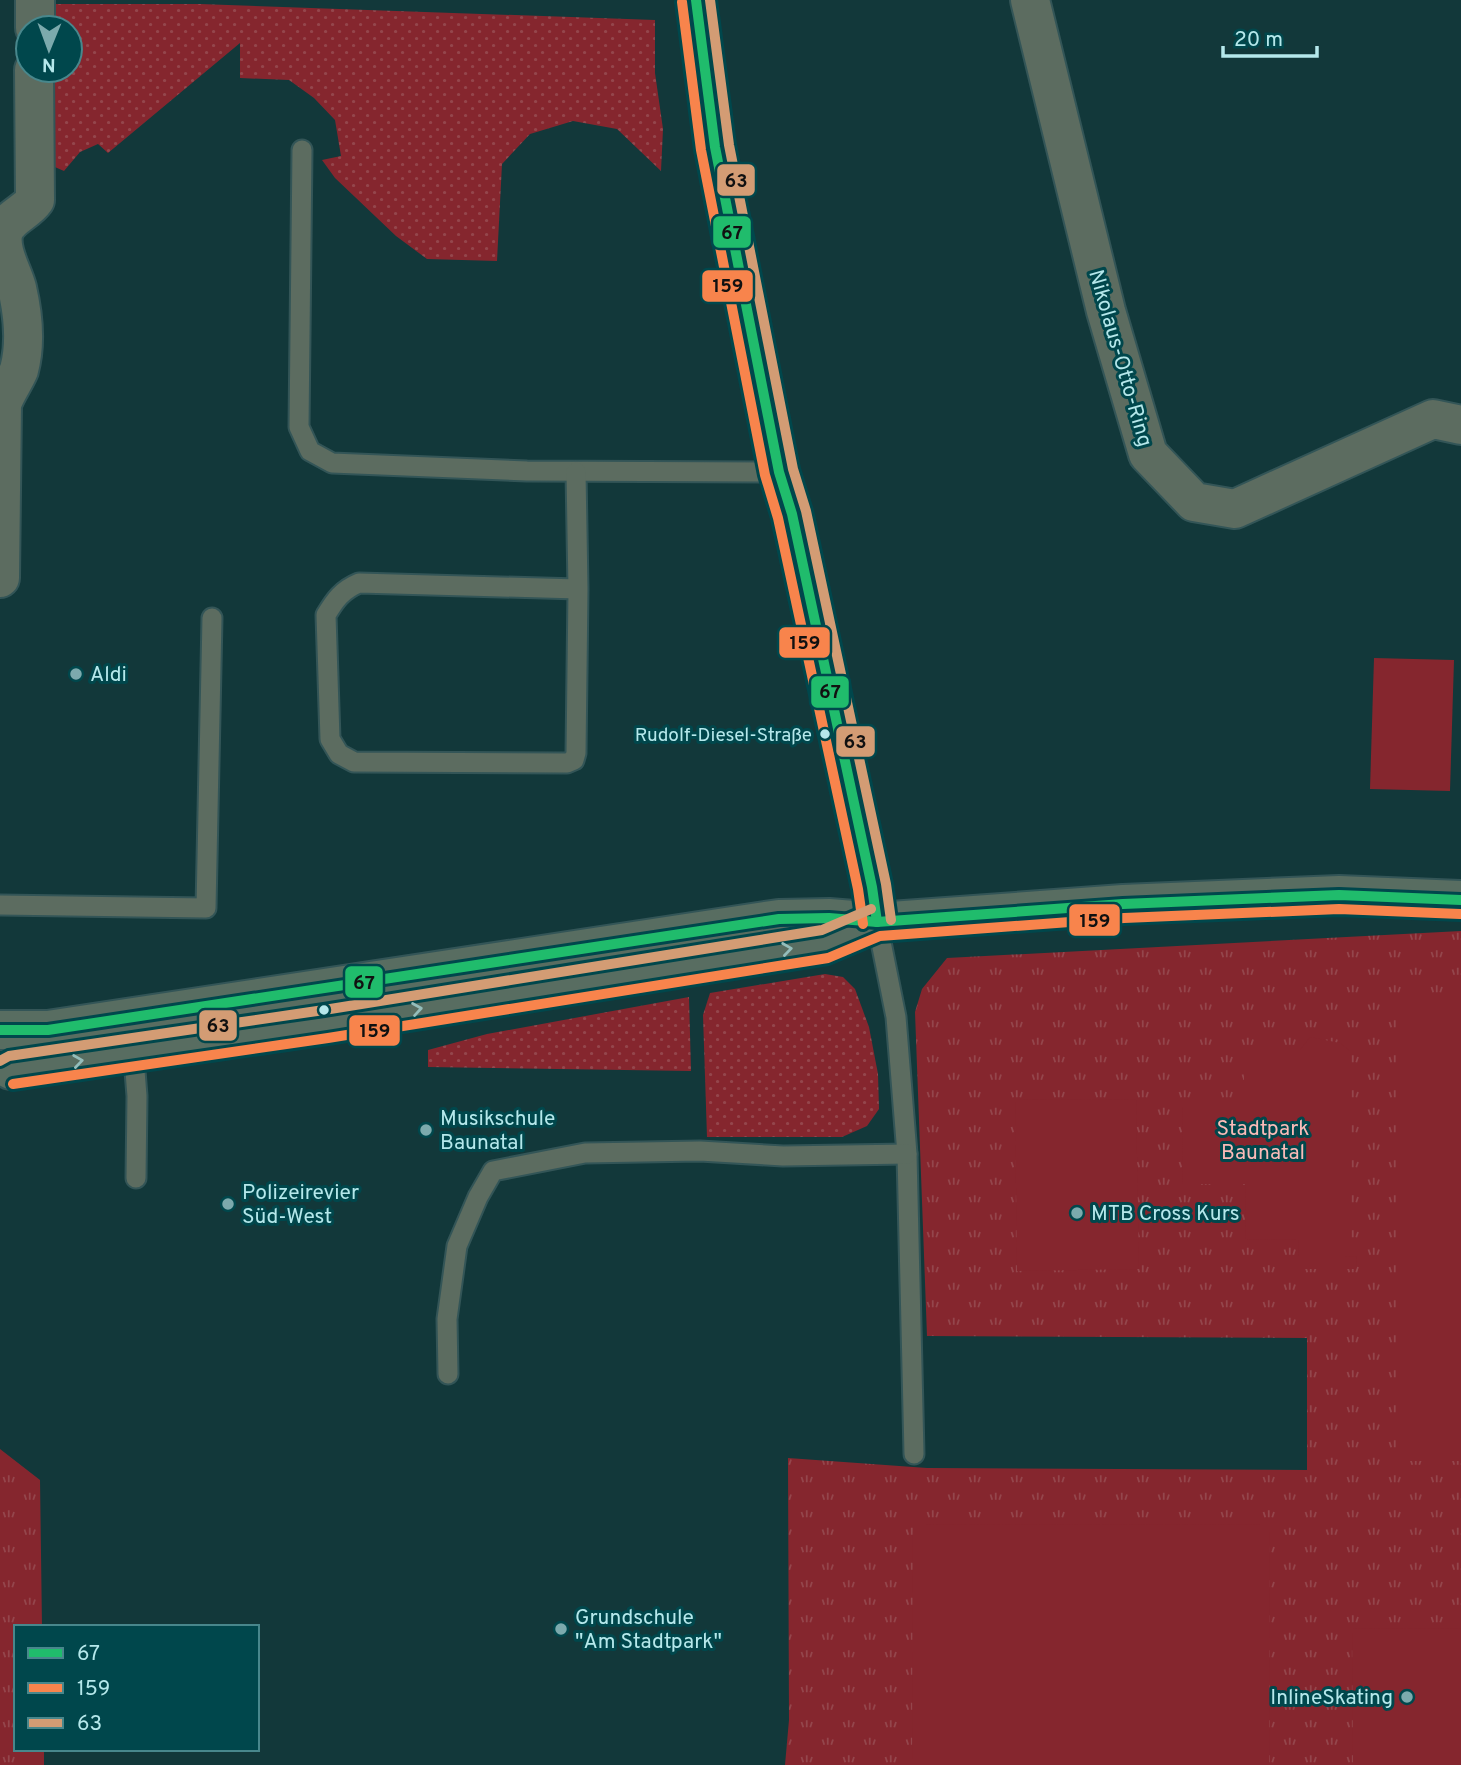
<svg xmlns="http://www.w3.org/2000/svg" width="1461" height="1765" font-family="Overpass,sans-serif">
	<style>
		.grass { fill: url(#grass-dots) }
		.park { fill: url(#park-tufts) }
		.pitch { fill: #85262e }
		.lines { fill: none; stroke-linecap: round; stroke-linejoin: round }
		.lane-casing { stroke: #335557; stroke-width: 23 }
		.street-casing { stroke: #335557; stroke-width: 42 }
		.secondary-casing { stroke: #335557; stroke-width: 42 }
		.lane { stroke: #5c6c60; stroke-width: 19 }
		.street { stroke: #5c6c60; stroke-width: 38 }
		.secondary { stroke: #586d61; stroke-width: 38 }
		.bus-1-casing { stroke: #00474c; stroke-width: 16 }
		.bus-2-casing { stroke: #00474c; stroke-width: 16 }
		.bus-3-casing { stroke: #00474c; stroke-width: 16 }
		.bus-1 { stroke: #20bc6c; stroke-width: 10 }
		.bus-2 { stroke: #f8844c; stroke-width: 10 }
		.bus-3 { stroke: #d39c74; stroke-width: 10 }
		.oneway { stroke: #94bdbb }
		.poi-dot { fill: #7caaad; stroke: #00474c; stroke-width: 2.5 }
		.bus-dot { fill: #b5e8eb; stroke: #00474c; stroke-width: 2.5 }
		.labels { text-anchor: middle; stroke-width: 6; stroke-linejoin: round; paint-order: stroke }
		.bus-label { font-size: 19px; fill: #b5e8eb; stroke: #00474c; text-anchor: end }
		.street-label { font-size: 21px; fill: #b5e8eb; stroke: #00474c }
		.poi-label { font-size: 21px; fill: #b5e8eb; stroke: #00474c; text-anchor: start }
		.park-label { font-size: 21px; fill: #fabbb8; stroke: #00474c }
		.line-badge { stroke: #00474c; stroke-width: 2.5 }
		.pale-badge-label { font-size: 19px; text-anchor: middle; font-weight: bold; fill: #111 }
	</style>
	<defs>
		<pattern id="grass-dots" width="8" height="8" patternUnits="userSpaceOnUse" patternTransform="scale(1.75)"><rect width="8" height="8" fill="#85262e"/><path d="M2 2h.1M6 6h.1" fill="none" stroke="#94464c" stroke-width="1.8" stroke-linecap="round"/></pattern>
		<pattern id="park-tufts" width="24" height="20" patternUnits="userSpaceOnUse" patternTransform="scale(1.75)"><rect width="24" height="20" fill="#85262e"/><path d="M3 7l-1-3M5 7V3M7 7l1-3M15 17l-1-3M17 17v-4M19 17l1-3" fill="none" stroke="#94464c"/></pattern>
	</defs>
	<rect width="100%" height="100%" fill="#12383a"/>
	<g class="grass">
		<polygon points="53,4 200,4 655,20 655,73 663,129 661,171 617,129 573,121 530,134 502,164 497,261 427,259 396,236 335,178 322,160 341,156 335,120 314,98 289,80 240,78 240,43 108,153 98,144 80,152 64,171 41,161 48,70 70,70 70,28 51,28"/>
		<polygon points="825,974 843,977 855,989 869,1027 878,1074 879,1109 867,1126 842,1137 707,1137 703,1015 710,993"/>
		<polygon points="689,997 691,1071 428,1067 428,1050 487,1034"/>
	</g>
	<g class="park">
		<polygon points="1461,931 1461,1765 785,1765 789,1720 788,1458 927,1468 1307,1470 1307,1338 927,1336 915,1012 922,989 947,958"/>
		<polygon points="0,1449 40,1480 42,1627 16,1627 16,1749 44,1749 44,1765 0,1765"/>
	</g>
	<g class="pitch">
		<polygon points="1374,658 1454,660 1450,791 1370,789"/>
		<rect x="1396" y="1000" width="65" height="461"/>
		<polygon points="1310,1037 1340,1043 1350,1051 1350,1239 1345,1239 1345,1256 1357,1257 1356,1269 1293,1269 1293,1256 1299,1256 1298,1240 1246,1239 1245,1184 1183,1184 1182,1107 1244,1107 1244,1050 1300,1050"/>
		<polygon points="1136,1099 1139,1269 1017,1271 1015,1100"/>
		<polygon points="913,1524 1270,1525 1269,1765 912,1765"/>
		<polygon points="1461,1628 1461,1765 1353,1765 1352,1629"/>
	</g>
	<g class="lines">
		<defs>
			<g id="lane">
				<polyline points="302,150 299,427 310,451 332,463 527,471 779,472"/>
				<path d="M576,472L578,589L576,753L574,760L567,763L354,762L339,754L330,739L326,615C335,600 342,590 359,583L578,589"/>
				<polyline points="0,905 206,908 212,618"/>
				<polyline points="877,922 896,1017 907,1154 914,1454"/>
				<polyline points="133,1046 137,1096 136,1178"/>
				<polyline points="448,1374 447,1319 457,1246 478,1197 493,1171 585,1153 700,1151 783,1156 907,1154"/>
			</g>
			<g id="street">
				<polyline points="696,0 715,147 779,472 792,514 872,887 877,922"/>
				<polyline points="1030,0 1106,311 1148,454 1194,502 1235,509 1433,419 1461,425"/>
				<polyline points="35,28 35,0"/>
				<path d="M0,578L2,404C6,392 15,380 19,370C26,344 23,314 17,288C13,272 0,253 3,235C6,218 26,213 35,200L34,70"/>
			</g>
			<g id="secondary">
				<polyline points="0,1030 48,1030 779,919 829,918 877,922 1123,904 1339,895 1461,900"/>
				<polyline points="11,1070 326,1024 826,944 866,927"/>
			</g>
		</defs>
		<use href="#lane" class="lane-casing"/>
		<use href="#street" class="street-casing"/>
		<use href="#secondary" class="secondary-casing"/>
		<use href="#lane" class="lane"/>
		<use href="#street" class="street"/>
		<use href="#secondary" class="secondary"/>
		<defs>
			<g id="bus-1">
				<polyline points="696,0 715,147 779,472 792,514 872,887 877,922"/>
				<polyline points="0,1030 48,1030 779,919 829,918 877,922 1123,904 1339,895 1461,900"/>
			</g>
			<g id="bus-2">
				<polyline points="682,2 701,150 765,475 778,518 858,889 863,924"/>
				<polyline points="13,1084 328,1038 828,958 880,936 1124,918 1339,909 1460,914"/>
			</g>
			<g id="bus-3">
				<polyline points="710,0 729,145 793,469 806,511 886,884 891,920"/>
				<polyline points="0,1061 9,1056 324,1010 822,930 871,909"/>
			</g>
		</defs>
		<use href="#bus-1" class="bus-1-casing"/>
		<use href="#bus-2" class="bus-2-casing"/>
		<use href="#bus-3" class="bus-3-casing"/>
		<use href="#bus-1" class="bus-1"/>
		<use href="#bus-2" class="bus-2"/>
		<use href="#bus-3" class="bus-3"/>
	</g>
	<defs><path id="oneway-chevron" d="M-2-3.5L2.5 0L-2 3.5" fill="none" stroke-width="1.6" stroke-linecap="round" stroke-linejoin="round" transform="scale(1.75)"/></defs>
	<g class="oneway">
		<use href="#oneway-chevron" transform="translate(787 949) rotate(-8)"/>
		<use href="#oneway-chevron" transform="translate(417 1009) rotate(-9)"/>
		<use href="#oneway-chevron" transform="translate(78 1061) rotate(-8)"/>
	</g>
	<g class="poi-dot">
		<circle cx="76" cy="674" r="7"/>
		<circle cx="426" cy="1130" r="7"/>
		<circle cx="228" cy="1204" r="7"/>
		<circle cx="1077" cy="1213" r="7"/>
		<circle cx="561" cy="1629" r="7"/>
		<circle cx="1407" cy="1697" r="7"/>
	</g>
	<g class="bus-dot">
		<circle cx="825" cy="734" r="6"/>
		<circle cx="324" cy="1010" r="6"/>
	</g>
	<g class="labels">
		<g class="bus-label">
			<text x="812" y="741">Rudolf-Diesel-Straße</text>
		</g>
		<g class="street-label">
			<text transform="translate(1121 358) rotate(74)" y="7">Nikolaus-Otto-Ring</text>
		</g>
		<g class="poi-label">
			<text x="90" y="681">Aldi</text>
			<text x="440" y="1125">Musikschule<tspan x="440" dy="24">Baunatal</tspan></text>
			<text x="242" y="1199">Polizeirevier<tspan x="242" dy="24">Süd-West</tspan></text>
			<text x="1091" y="1220">MTB Cross Kurs</text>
			<text x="575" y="1624">Grundschule<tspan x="575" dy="24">"Am Stadtpark"</tspan></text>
			<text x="1393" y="1704" text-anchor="end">InlineSkating</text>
		</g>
		<g class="park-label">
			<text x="1263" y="1135">Stadtpark<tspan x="1263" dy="24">Baunatal</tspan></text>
		</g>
	</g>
	<g class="line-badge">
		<rect x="716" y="163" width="40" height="34" rx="7" fill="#d39c74"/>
		<rect x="712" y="215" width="40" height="34" rx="7" fill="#20bc6c"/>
		<rect x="701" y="269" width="53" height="34" rx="7" fill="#f8844c"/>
		<rect x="778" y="626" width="53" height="33" rx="7" fill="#f8844c"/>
		<rect x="810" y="675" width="40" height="34" rx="7" fill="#20bc6c"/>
		<rect x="835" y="725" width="41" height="33" rx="7" fill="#d39c74"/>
		<rect x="1068" y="903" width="53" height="34" rx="7" fill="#f8844c"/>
		<rect x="344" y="965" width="40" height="34" rx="7" fill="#20bc6c"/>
		<rect x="198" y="1009" width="40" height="33" rx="7" fill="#d39c74"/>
		<rect x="348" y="1014" width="53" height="33" rx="7" fill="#f8844c"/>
	</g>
	<g class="pale-badge-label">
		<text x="736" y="187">63</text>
		<text x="732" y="239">67</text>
		<text x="728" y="292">159</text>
		<text x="805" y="649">159</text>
		<text x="830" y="698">67</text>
		<text x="855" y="748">63</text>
		<text x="1095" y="927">159</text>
		<text x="364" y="989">67</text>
		<text x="218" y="1032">63</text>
		<text x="375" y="1037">159</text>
	</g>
	<rect x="14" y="1625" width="245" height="126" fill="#00474c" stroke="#48878c" stroke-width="2"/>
	<rect x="28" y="1648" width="35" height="10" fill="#20bc6c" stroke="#48878c" stroke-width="2"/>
	<text x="77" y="1660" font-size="21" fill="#b5e8eb">67</text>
	<rect x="28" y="1683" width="35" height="10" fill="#f8844c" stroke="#48878c" stroke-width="2"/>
	<text x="77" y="1695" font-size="21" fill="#b5e8eb">159</text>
	<rect x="28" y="1718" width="35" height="10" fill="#d39c74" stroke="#48878c" stroke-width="2"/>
	<text x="77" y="1730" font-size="21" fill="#b5e8eb">63</text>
	<g transform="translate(49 49) rotate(181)"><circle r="33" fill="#00474c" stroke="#48878c" stroke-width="2"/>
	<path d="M0-5L12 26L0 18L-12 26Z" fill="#7caaad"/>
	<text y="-10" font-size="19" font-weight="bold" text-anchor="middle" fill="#b5e8eb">N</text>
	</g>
	<path d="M1223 46v10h94v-10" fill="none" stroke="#b5e8eb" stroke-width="3.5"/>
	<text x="1234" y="46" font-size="21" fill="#b5e8eb" stroke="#00474c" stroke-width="5" paint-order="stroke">20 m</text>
</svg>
